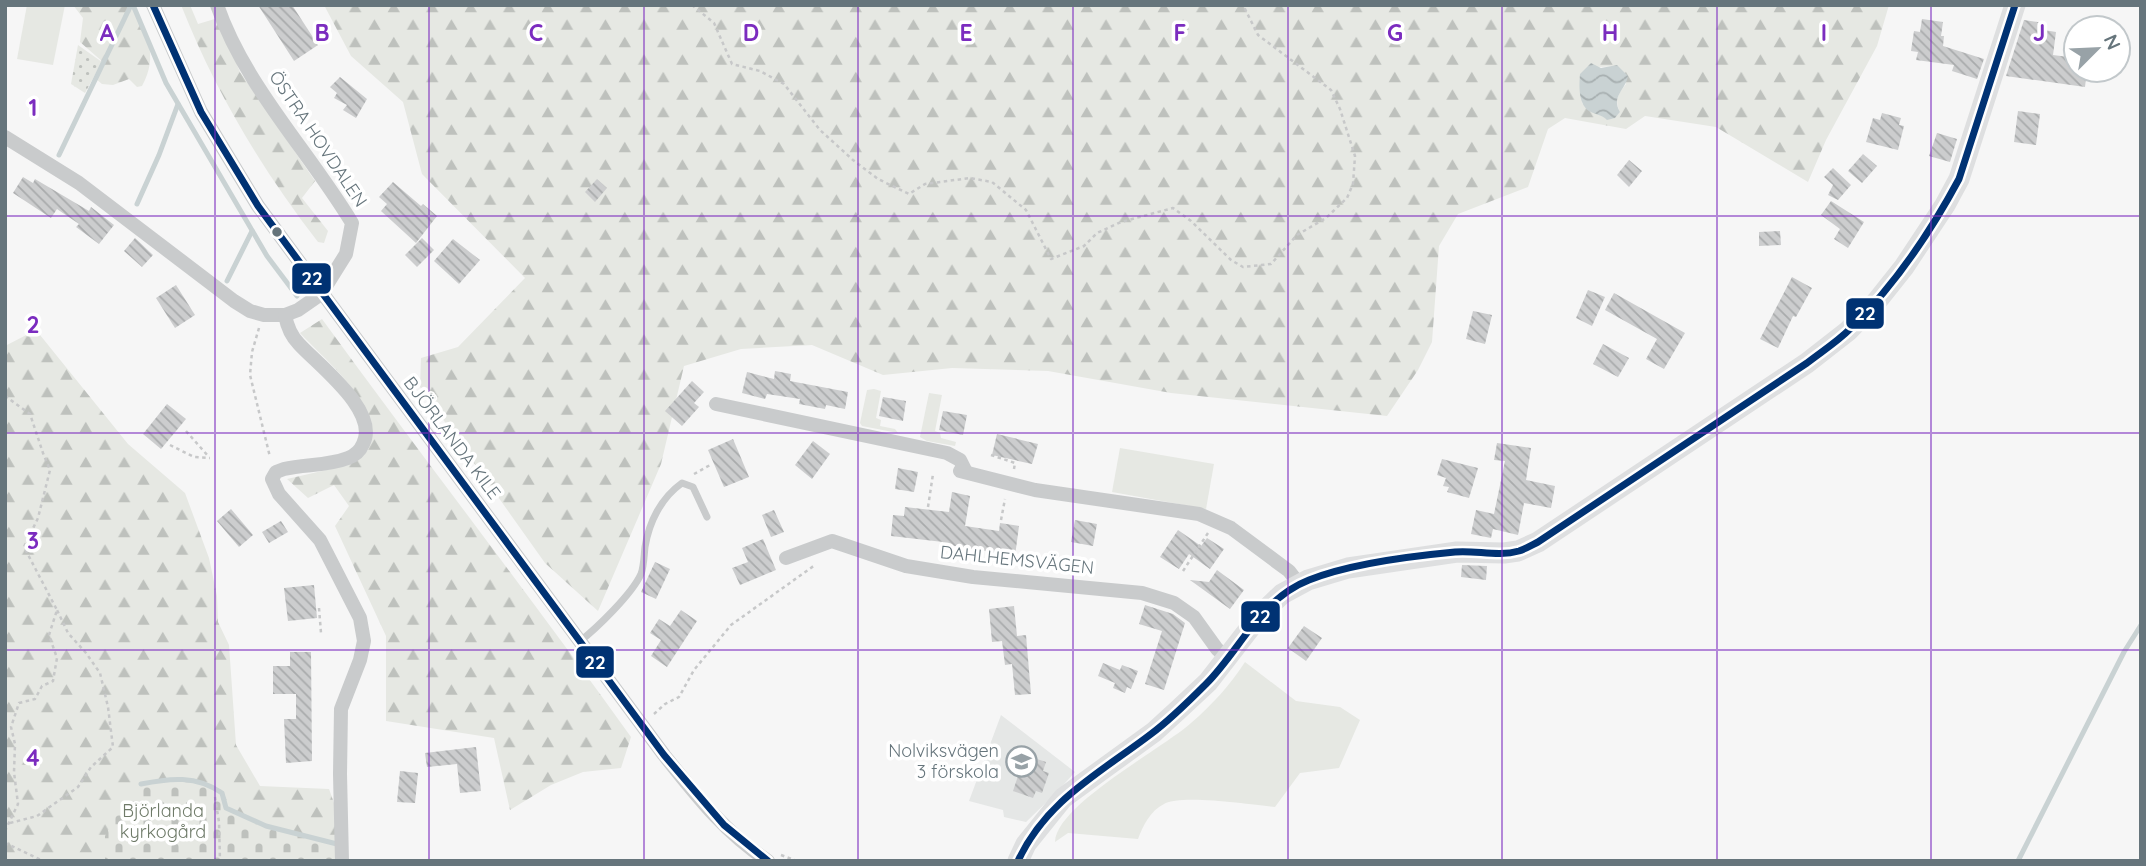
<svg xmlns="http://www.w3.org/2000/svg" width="2146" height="866" font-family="Quicksand,sans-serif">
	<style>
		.built { fill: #e5e7e6 }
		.green { fill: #e6e8e3 }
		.forest { fill: url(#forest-firs); fill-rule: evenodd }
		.cemetery { fill: url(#cemetery-stones) }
		.park { fill: url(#park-dots) }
		.water { fill: url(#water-waves) }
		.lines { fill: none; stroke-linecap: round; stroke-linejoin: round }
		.stream { stroke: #c9d2d3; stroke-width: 5 }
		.building { fill: url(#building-back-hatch) }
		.path { stroke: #c7c8c9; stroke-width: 2.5; stroke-dasharray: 3.5 3.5; stroke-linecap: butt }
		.lane { stroke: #c9cbcc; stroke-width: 7 }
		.street { stroke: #c9cbcc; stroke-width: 14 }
		.secondary { stroke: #dedfe0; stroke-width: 21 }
		.bus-1-casing { stroke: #fff; stroke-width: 12 }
		.bus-1 { stroke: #003273; stroke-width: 7 }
		.grid { fill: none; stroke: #7b2cbf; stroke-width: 2; stroke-opacity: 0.55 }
		.bus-dot { fill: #66757c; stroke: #fff; stroke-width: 2.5 }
		.labels { text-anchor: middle; stroke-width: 7; stroke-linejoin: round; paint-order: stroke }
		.street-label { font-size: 18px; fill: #66757c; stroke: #fff }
		.poi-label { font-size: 18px; fill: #66757c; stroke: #fff; text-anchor: end }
		.park-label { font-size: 18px; fill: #6e7a68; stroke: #fff }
		.grid-label { font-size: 23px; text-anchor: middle; font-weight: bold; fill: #7b2cbf; stroke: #fff; stroke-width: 7; stroke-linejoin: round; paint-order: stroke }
		.line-badge { stroke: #fff; stroke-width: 2.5 }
		.badge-label { font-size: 19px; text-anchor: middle; font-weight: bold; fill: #fff }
	</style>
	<defs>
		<pattern id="forest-firs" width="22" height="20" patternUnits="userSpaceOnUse" patternTransform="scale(1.75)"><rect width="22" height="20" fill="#e6e8e3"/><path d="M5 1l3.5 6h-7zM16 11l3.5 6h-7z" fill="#bec1bd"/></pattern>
		<pattern id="cemetery-stones" width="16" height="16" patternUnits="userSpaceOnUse" patternTransform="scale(1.75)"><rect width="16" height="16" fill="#e6e8e3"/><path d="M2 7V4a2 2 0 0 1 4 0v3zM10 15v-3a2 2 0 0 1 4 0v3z" fill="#bec1bd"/></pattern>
		<pattern id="park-dots" width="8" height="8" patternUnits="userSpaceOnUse" patternTransform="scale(1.75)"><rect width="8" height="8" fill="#e6e8e3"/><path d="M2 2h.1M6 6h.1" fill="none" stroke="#bec1bd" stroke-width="1.8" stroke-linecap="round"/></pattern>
		<pattern id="water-waves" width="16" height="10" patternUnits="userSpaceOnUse" patternTransform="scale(1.75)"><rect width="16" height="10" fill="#c9d2d3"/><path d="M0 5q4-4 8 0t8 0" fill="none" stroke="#a7afb0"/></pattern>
		<pattern id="building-back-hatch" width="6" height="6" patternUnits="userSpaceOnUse" patternTransform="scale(1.75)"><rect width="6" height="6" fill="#cccdce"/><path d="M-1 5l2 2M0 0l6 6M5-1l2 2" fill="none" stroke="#a9abac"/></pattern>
	</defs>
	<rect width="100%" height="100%" fill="#f6f6f6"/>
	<polygon class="built" points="1001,715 1075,772 1057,792 1026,822 1004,817 1003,810 969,801"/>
	<g class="green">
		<polygon points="27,5 65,5 53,65 17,59"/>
		<polygon points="874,389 881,391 876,418 881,420 880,426 895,429 898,433 862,426 860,423 867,390"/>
		<polygon points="929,393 942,395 935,431 940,433 941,438 956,442 955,446 927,441 920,437"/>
		<polygon points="1120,448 1214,464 1206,509 1112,492"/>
		<path d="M1245,662L1296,701L1340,707L1360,720L1339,768L1300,773L1275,807C1252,805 1182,794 1164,804C1150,811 1143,826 1138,839L1068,833L1055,842C1056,805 1162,749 1191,723C1212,705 1230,685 1245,662Z"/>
	</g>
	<g class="forest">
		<path d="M73,5H135C146,37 159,54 142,86L137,87L129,79L113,85L102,84L96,79L104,63L80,42L83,18Z"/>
		<path d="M181,5H190L198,24L218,18L240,72L315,181L302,198L328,231L324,243L318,242C262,170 215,91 181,5Z"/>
		<path d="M324,5H1889L1877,46L1826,140L1808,182L1716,127L1645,116L1626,129L1565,118L1548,129L1528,187L1458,214L1439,246L1432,342L1418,370L1387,416L1171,393L1048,371L952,368L883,375L812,345L741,349L684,366L661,464L598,611L545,563L420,387L421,358L458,347L525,278L422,174L403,102L351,56ZM1617,66L1626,84C1618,94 1614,100 1620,112L1615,118L1607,119C1599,113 1590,110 1582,103L1581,88L1597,67Z"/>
		<path d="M322,319C424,459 530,596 631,737L621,768L583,772L551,785L510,810L494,738L386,721V636L335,526L349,506L334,485L308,498L287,479L348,465L368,450C369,443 371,435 371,428C369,395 321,356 300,333Z"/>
		<polygon points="36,330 128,444 185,493 209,558 217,596 218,622 229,645 236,745 260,786 329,789 338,814 338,846 259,825 225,808 220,793 105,836 106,859 5,861 5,346"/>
	</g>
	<polygon class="cemetery" points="190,779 207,784 220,793 226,808 259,825 338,846 336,861 49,861 105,859 105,836 125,799 144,784 167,780"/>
	<polygon class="park" points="78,45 102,62 85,93 71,84"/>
	<path class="water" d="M1591,63L1601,68L1617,65L1628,76C1625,91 1611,96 1620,112L1615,118L1607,120C1602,115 1597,115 1591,112C1578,106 1579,86 1580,74Z"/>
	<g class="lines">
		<g class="stream">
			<polyline points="133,5 166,83 267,256 297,296"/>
			<polyline points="59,155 131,5"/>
			<polyline points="137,204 159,155 178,104"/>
			<polyline points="227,281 252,231"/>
			<path d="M141,784C170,778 196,775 222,793L226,808L266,826L337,844"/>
			<polyline points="2018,861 2124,652 2141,625"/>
		</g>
	</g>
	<g class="building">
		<polygon points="258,5 292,5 318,45 294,61"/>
		<polygon points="1922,19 1943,22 1941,36 1944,36 1943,46 1984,59 1977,79 1952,71 1954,65 1916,60 1918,52 1911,51 1914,31 1920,32"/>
		<polygon points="2024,20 2045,23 2044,30 2056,32 2053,55 2076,58 2076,70 2087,70 2085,87 2006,76"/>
		<polygon points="340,77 367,99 356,118 343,110 347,105 334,98 337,93 330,87"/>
		<polygon points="2018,111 2040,114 2036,145 2014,142"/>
		<polygon points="1882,113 1901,118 1899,125 1904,126 1898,150 1866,142 1873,118 1880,120"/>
		<polygon points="1937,133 1957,139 1950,162 1929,156"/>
		<polygon points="1863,154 1877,166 1862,183 1848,171"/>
		<polygon points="1629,160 1642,171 1629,187 1617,175"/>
		<polygon points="1833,168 1851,185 1838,200 1828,195 1833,185 1824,177"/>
		<polygon points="23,177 33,183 35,179 89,211 91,207 114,225 99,244 76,227 79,224 57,209 51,218 13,193"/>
		<polygon points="597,179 607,188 595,202 585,192"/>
		<polygon points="393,182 421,206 423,204 437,216 416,243 381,211 387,204 379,197"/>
		<polygon points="1831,201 1864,222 1848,248 1834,239 1840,229 1821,215"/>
		<polygon points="1780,231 1781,245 1759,246 1759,232"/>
		<polygon points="135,238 153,255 142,267 124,251"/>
		<polygon points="422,238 434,250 417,267 405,255"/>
		<polygon points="453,239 480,260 459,284 434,261"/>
		<polygon points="1792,277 1812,288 1796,317 1793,316 1778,348 1760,339"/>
		<polygon points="176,285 195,315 175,328 156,298"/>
		<polygon points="1588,290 1605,297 1592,326 1576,318"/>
		<polygon points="1614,293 1685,333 1664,369 1646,359 1657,339 1605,310"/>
		<polygon points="1473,311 1492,315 1485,344 1466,339"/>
		<polygon points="1603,344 1629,358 1618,377 1593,364"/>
		<polygon points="775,371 791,374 790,381 848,392 845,409 826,405 825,409 799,404 800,399 767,394 765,399 742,393 747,372 774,379"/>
		<polygon points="692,381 704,392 694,403 699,407 682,426 665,411"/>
		<polygon points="883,397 906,401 903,421 879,416"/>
		<polygon points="167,404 186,419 161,449 143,434"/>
		<polygon points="943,411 967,415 963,435 939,430"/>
		<polygon points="997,434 1038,444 1032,464 992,455"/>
		<polygon points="733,439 749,477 724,487 708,450"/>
		<polygon points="813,441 830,454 812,479 795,465"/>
		<polygon points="1497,443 1531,448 1526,480 1555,486 1551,508 1524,503 1518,535 1493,529 1491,538 1471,534 1476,510 1494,514 1505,461 1494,460"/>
		<polygon points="1442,459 1478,468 1469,498 1447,492 1449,487 1443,486 1446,478 1437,475"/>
		<polygon points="898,468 918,472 914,492 895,489"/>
		<polygon points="952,492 970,496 965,526 999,531 1000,523 1019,526 1015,556 943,544 943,542 891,536 893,515 904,516 905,507 949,512"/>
		<polygon points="231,509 253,535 239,547 217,521"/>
		<polygon points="774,510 784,532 771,537 762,515"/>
		<polygon points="1075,520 1097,524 1093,546 1071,542"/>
		<polygon points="281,521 288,532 269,543 262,532"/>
		<polygon points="1178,530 1201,546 1207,538 1224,549 1210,569 1189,554 1179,569 1160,557"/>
		<polygon points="763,539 776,570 740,585 732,568 748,562 742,548"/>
		<polygon points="655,562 670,569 656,599 641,592"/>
		<polygon points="1462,565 1487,566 1486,580 1461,577"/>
		<polygon points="1217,570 1244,590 1230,609 1190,580 1209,582"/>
		<polygon points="314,585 317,618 288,621 284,588"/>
		<polygon points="1145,605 1173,614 1185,623 1164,690 1145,684 1162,631 1139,624"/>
		<polygon points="1014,606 1017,636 1026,635 1031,694 1015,695 1012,664 1005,665 1002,641 992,642 989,609"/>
		<polygon points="681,610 697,621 667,667 651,656 661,640 650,633 659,619 670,626"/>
		<polygon points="1304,626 1322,638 1306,661 1288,648"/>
		<polygon points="290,652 311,652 312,761 286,763 284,719 296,719 296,694 273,694 273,666 290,666"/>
		<polygon points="1103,663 1120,670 1122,665 1138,671 1131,689 1127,687 1125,693 1113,688 1115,683 1098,676"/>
		<polygon points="476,747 481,791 460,793 457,764 427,767 425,753"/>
		<polygon points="1025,755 1046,762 1043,771 1049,773 1042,793 1036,791 1033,798 1013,791"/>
		<polygon points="400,771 418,773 415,803 397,802"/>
	</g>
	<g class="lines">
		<g class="path">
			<polyline points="692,5 714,23 732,64 760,71 784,84 820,130 853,160 878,179 909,194 925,184 970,178 992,182 1026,210 1051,259 1084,246 1097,233 1121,222 1173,208 1191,221 1231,260 1243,267 1271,264 1297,235 1326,218 1347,198 1353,184 1355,156 1340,109 1331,90 1258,35 1243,5"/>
			<polyline points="259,328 252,352 250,375 270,457"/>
			<polyline points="5,396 30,414 43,453 50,470 38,518 24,547 57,610 49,635 57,658 53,681 42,686 35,699 19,703 11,727 15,744 14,772 18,804 5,831"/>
			<polyline points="186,431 209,457"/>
			<polyline points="170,445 194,457 210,458"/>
			<polyline points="991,455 1015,463 1014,469"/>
			<polyline points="694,474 712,464"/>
			<polyline points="928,507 933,474"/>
			<polyline points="1001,520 1005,499"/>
			<polyline points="1183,571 1208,533"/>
			<polyline points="319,608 321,633"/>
			<polyline points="654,714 665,704 679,697 694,670 731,625 815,565"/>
			<polyline points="215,797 219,822 220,861"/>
			<polyline points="10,823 37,816 78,787 91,767 113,747 108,707 100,673 86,653 68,633 57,610"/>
			<polyline points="5,843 43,861"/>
			<polyline points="781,855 797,861"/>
		</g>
		<path class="lane" d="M579,642C597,628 632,594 641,574C644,566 644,555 645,547C649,522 661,498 682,483L693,487L707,517"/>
		<g class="street">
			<path d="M153,5L201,112L258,206L664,755C695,794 725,833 768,861"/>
			<path d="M5,137L79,183L234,301L250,311L264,315H285L298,310L321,294L346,254L352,223C308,150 245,86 217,5"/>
			<path d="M285,315C287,326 291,336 299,344C318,365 380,411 363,444C360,451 356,455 348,458C328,466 304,464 284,469L276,472L272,479L279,494L320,540L360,618L364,641L360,660L341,709L340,774L342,861"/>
			<polyline points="716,404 947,453 960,460 966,472"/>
			<polyline points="960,471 1035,490 1199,514 1231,528 1289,571 1299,584"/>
			<polyline points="786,558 832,541 906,566 973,577 1142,593 1174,603 1194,617 1217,649 1226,657"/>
		</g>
		<polyline class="secondary" points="1018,861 1026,844 1063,798 1154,732 1177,711 1208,682 1260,615 1282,594 1308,580 1348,568 1457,552 1504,553 1518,551 1538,542 1807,363 1848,331 1877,301 1904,267 1945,205 1959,179 2015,5"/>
		<defs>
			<g id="bus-1">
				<polyline points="153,5 201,112 258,206 664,755 724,825 768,861"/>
				<path d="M1018,861C1046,800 1100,773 1151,734C1170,720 1189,701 1206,684C1241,649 1260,599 1309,580C1349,564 1412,556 1455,552C1476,550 1498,557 1519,551C1525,549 1532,545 1538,542L1807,363C1821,352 1837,342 1850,329C1894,286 1930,233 1959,179L2015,5"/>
			</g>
		</defs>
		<use href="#bus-1" class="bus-1-casing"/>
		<use href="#bus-1" class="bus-1"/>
	</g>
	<path class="grid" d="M215,5V861M429,5V861M644,5V861M858,5V861M1073,5V861M1288,5V861M1502,5V861M1717,5V861M1931,5V861M5,216H2141M5,433H2141M5,650H2141"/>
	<defs>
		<symbol id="school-ring" viewBox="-11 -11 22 22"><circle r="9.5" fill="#fff" stroke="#98a2a7" stroke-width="1.5"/><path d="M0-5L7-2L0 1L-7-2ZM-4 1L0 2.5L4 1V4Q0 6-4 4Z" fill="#98a2a7"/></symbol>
	</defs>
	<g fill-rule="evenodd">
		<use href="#school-ring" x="1004" y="744" width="35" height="35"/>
	</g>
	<circle class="bus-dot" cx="277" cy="232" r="6"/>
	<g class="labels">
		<g class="street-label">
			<text transform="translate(318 139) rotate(56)" y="6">ÖSTRA HOVDALEN</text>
			<text transform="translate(452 438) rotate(53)" y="6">BJÖRLANDA KILE</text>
			<text transform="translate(1017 560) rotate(6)" y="6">DAHLHEMSVÄGEN</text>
		</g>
		<g class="poi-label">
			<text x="999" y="757">Nolviksvägen<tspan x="999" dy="21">3 förskola</tspan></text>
		</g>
		<g class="park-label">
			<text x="163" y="817">Björlanda<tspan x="163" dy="21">kyrkogård</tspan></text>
		</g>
	</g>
	<g class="grid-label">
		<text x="107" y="41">A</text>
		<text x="322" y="41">B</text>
		<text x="536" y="41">C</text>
		<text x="751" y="41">D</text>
		<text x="966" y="41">E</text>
		<text x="1180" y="41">F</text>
		<text x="1395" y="41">G</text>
		<text x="1610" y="41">H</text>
		<text x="1824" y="41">I</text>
		<text x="2039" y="41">J</text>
		<text x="33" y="116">1</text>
		<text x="33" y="333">2</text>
		<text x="33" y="549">3</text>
		<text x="33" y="766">4</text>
	</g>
	<g class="line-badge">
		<rect x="291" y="262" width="41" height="33" rx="7" fill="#003273"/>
		<rect x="1845" y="297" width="40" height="33" rx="7" fill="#003273"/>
		<rect x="1240" y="600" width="41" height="33" rx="7" fill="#003273"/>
		<rect x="575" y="645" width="40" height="34" rx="7" fill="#003273"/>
	</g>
	<g class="badge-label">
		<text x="312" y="285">22</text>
		<text x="1865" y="320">22</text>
		<text x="1260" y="623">22</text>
		<text x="595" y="669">22</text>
	</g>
	<rect width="2146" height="866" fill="none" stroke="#66757c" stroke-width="14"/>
	<g transform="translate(2097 49) rotate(66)"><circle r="33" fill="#ffffff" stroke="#c2c8cb" stroke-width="2"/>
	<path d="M0-5L12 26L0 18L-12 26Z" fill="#98a2a7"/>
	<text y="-10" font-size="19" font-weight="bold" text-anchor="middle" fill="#66757c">N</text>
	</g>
</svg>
